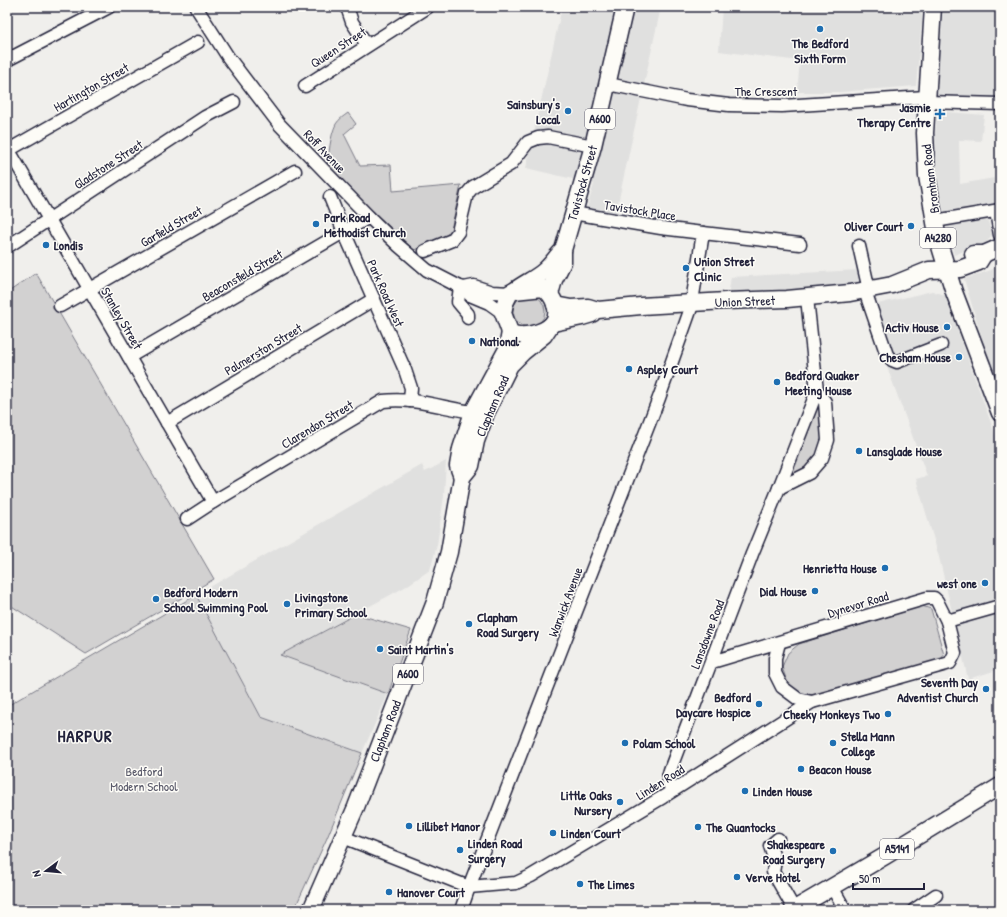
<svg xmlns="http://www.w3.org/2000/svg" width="1007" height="917" font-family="'Patrick Hand',sans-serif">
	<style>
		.built { fill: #e0e0df }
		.green { fill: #d2d1d1; stroke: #7a7a86 }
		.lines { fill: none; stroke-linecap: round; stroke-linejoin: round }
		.minor-casing { stroke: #22223b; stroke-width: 15 }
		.major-casing { stroke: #22223b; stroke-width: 19 }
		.minor { stroke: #fdfcf7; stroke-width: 12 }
		.major { stroke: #fdfcf7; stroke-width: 16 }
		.poi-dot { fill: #1f6fb2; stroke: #fdfcf7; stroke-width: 1.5 }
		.labels { text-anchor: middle; stroke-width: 3; stroke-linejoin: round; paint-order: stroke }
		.shield { fill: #fdfcf7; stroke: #646373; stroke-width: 1 }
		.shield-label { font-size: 12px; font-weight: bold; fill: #22223b }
		.poi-label { font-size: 13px; font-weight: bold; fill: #22223b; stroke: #fdfcf7; text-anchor: start }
		.street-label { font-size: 13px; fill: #22223b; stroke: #fdfcf7 }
		.park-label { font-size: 13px; fill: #575768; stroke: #fdfcf7 }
		.district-label { font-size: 17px; font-weight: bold; letter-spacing: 1px; fill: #22223b; stroke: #fdfcf7 }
	</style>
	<rect width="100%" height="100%" fill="#f0efec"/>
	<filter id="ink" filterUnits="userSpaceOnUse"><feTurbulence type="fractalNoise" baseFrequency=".025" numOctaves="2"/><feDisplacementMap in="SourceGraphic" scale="8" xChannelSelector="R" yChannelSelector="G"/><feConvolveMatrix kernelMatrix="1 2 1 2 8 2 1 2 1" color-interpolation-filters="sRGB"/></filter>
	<g filter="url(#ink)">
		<g class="built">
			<polygon points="562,7 661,7 615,217 585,214 594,184 526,168"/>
			<polygon points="722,7 923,7 916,86 839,92 797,92 800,61 719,51"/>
			<polygon points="943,7 1000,7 1000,100 936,96"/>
			<polygon points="937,111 984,115 981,141 959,140 960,184 1000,177 1000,208 985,211 992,234 987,242 954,255 941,206 933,160"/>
			<polygon points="1000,264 1000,386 984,345 964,279 991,270"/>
			<polygon points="858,270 859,289 728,297 731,277"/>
			<polygon points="932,291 945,295 1000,448 1000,669 968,679 939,557 916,479 927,476 865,307"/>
			<polygon points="446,461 444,496 437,545 430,570 405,587 280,655 388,694 362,753 261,717 196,595 422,465 425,472"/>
		</g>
		<g class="green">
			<path d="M348,113L356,124L344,134L360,166L391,165L393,191L461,185L451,230L447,238L414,250L327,168C329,154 330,136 336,124C339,119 344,116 348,113Z"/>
			<polygon points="36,273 214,579 86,654 7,603 7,293"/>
			<circle cx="529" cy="311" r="16"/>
			<polygon points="819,404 821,405 826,439 811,466 789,476 815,405"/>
			<polygon points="196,595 261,717 362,753 327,838 294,910 7,910 7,706"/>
			<path d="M922,606L931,609L944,655L940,661L814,697C790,694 789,687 782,667L788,653L799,644Z"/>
			<polygon points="356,614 411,630 388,694 280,655"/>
		</g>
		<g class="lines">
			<defs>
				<g id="minor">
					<polyline points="196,7 228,57 279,124 369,217 399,246 427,270 460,287 464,288 474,286 492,292 510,293"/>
					<polyline points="347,7 352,22 367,45"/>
					<polyline points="7,60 109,7"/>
					<polyline points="608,84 687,100 729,105 782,106 926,97"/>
					<polyline points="305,86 428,7"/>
					<polyline points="926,102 1000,104"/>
					<polyline points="7,147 213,502"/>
					<polyline points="7,151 198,42"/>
					<polyline points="330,197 344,232 405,370 411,388 410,401"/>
					<polyline points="996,211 1000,235"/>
					<polyline points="935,221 1000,210"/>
					<polyline points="703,233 800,244"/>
					<polyline points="859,246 869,290"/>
					<polyline points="7,247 205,117 234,102"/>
					<polyline points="425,251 452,240 458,232 467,194 473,187 511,164 528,142 538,138 548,137 593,146"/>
					<polyline points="460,287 458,302 468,314 468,318"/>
					<polyline points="464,288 470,295 489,303 503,313"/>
					<polyline points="865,291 887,355 892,360 897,362 941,345"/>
					<polyline points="60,306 295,171"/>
					<polyline points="129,357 369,217"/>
					<polyline points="167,423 374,299"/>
					<polyline points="779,488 809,473 822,458 828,440 825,402 817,391"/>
					<path d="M187,519L213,502L383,401C413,397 443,408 473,412"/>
					<polyline points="947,621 1000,606"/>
					<polyline points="779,643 775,658 775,673 782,687 798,699 812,702"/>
					<path d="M672,791C668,783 667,778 670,770L752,554L779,488L817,391L807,298"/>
					<polyline points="343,837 469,887 516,883 531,876 663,797 812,702 950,663 955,653 947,621 937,601 934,598 927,598 712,662"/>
					<polyline points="778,839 770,846 775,861 773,872 794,909"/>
					<polyline points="832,887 845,910"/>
					<polyline points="461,910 469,887 659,398 691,308 703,233 661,228 573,213"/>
					<polyline points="914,910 936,895"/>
				</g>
				<g id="major">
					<polyline points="933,7 925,133 927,176 932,205 938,240 954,292 1000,413"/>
					<polyline points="973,254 984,254 1000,247"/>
					<path d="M543,288C553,295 562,312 552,324C544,333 520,339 510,332L503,313L505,303L510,293L514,291Z"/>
					<path d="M514,291C524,283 535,279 544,271C551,265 556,257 563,250L593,146L625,7"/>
					<polyline points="550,294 554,280 563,262 563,252"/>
					<polyline points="555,305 571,308 588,307 598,310 641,306 726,301 787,299 850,293 892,285 929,270 960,269 979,262 984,254"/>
					<polyline points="553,323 582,317 592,314"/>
					<polyline points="462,477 458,466 461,449 473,412 507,349 510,332"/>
					<polyline points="311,910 356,807 435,602 449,552 462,477 471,466 476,441 486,413 510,365 523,352 544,335 550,326"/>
					<polyline points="793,910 885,856 1000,786"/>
				</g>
			</defs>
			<use href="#minor" class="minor-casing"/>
			<use href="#major" class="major-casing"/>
			<use href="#minor" class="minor"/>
			<use href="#major" class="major"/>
		</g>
	</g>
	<g class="poi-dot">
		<circle cx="820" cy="29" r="4"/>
		<circle cx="568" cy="111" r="4"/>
		<path d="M938 108h4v4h4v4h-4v4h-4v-4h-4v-4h4z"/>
		<circle cx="316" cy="224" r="4"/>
		<circle cx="911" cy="226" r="4"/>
		<circle cx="46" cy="245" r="4"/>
		<circle cx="686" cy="268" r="4"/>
		<circle cx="947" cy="327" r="4"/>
		<circle cx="472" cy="341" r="4"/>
		<circle cx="959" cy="357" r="4"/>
		<circle cx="629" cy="369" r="4"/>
		<circle cx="777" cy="382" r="4"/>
		<circle cx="859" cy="451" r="4"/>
		<circle cx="885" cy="568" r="4"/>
		<circle cx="985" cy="583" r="4"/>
		<circle cx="815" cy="591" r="4"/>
		<circle cx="156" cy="599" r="4"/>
		<circle cx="287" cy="604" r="4"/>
		<circle cx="469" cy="624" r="4"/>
		<circle cx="380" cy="649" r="4"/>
		<circle cx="986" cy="689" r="4"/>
		<circle cx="759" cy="704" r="4"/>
		<circle cx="888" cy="714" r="4"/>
		<circle cx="625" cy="743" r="4"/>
		<circle cx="833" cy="743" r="4"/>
		<circle cx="801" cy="769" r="4"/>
		<circle cx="745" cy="791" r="4"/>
		<circle cx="620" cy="802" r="4"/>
		<circle cx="409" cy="826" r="4"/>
		<circle cx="698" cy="827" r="4"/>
		<circle cx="553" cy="833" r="4"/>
		<circle cx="460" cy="850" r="4"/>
		<circle cx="833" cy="851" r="4"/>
		<circle cx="737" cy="877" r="4"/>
		<circle cx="580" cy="884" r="4"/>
		<circle cx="389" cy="892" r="4"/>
	</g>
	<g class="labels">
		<g class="shield">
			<rect x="585" y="109" width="30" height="20" rx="3"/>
			<rect x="920" y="228" width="36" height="20" rx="3"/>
			<rect x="393" y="664" width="30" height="20" rx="3"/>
			<rect x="880" y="839" width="34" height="20" rx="3"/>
		</g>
		<g class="shield-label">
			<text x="600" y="123">A600</text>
			<text x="938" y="242">A4280</text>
			<text x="408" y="678">A600</text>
			<text x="897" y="853">A5141</text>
		</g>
		<g class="poi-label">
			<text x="820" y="48" text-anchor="middle">The Bedford<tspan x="820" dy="15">Sixth Form</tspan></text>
			<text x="560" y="109" text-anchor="end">Sainsbury's<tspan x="560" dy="15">Local</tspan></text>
			<text x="931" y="112" text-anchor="end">Jasmie<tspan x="931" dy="15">Therapy Centre</tspan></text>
			<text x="324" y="222">Park Road<tspan x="324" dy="15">Methodist Church</tspan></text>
			<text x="903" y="231" text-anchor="end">Oliver Court</text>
			<text x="54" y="250">Londis</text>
			<text x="694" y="266">Union Street<tspan x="694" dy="15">Clinic</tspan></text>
			<text x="939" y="332" text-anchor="end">Activ House</text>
			<text x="480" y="346">National</text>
			<text x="951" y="362" text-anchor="end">Chesham House</text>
			<text x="637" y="374">Aspley Court</text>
			<text x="785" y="380">Bedford Quaker<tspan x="785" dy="15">Meeting House</tspan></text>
			<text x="867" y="456">Lansglade House</text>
			<text x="877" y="573" text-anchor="end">Henrietta House</text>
			<text x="977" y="588" text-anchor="end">west one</text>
			<text x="807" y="596" text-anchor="end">Dial House</text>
			<text x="164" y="597">Bedford Modern<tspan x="164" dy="15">School Swimming Pool</tspan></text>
			<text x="295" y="602">Livingstone<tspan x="295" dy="15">Primary School</tspan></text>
			<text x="477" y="622">Clapham<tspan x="477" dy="15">Road Surgery</tspan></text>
			<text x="388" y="654">Saint Martin's</text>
			<text x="978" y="687" text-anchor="end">Seventh Day<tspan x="978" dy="15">Adventist Church</tspan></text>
			<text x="751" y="702" text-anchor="end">Bedford<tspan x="751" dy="15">Daycare Hospice</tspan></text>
			<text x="880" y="719" text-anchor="end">Cheeky Monkeys Two</text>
			<text x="841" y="741">Stella Mann<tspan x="841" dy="15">College</tspan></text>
			<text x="633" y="748">Polam School</text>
			<text x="809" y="774">Beacon House</text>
			<text x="753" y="796">Linden House</text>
			<text x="612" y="800" text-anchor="end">Little Oaks<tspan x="612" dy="15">Nursery</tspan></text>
			<text x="417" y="831">Lillibet Manor</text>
			<text x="706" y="832">The Quantocks</text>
			<text x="561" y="838">Linden Court</text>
			<text x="468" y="848">Linden Road<tspan x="468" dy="15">Surgery</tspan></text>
			<text x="825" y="849" text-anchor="end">Shakespeare<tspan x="825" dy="15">Road Surgery</tspan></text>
			<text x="745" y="882">Verve Hotel</text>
			<text x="588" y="889">The Limes</text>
			<text x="397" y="897">Hanover Court</text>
		</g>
		<g class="street-label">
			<text transform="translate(338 47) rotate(-33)" y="5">Queen Street</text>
			<text transform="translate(91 87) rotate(-30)" y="5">Hartington Street</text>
			<text x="766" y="96">The Crescent</text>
			<text transform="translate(325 151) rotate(46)" y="5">Roff Avenue</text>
			<text transform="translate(108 164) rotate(-33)" y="5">Gladstone Street</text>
			<text transform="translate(930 179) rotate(-97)" y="5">Bromham Road</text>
			<text transform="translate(582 183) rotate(-74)" y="5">Tavistock Street</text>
			<text transform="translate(640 210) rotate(9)" y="5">Tavistock Place</text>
			<text transform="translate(171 226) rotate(-30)" y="5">Garfield Street</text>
			<text transform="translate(242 275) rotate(-30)" y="5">Beaconsfield Street</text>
			<text transform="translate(386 293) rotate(66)" y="5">Park Road West</text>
			<text transform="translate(745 301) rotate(-2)" y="5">Union Street</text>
			<text transform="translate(122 318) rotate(60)" y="5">Stanley Street</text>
			<text transform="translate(263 349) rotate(-31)" y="5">Palmerston Street</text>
			<text transform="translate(492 406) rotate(-67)" y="5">Clapham Road</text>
			<text transform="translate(317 424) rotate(-31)" y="5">Clarendon Street</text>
			<text transform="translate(565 602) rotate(-69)" y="5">Warwick Avenue</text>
			<text transform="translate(858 604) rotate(-17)" y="5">Dynevor Road</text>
			<text transform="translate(707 634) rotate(-69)" y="5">Lansdowne Road</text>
			<text transform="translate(385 731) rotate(-69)" y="5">Clapham Road</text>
			<text transform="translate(660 782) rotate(-32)" y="5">Linden Road</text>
		</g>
		<g class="park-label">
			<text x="144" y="776">Bedford<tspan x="144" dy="15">Modern School</tspan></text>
		</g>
		<g class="district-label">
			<text x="85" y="742">HARPUR</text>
		</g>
	</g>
	<rect width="1007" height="917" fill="none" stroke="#fdfcf7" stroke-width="24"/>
	<rect x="12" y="12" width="983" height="893" fill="none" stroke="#22223b" stroke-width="1.5" filter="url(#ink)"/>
	<g transform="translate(46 871) rotate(254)" stroke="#fdfcf7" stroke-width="3" paint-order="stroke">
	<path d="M0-3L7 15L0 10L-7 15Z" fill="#22223b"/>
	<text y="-6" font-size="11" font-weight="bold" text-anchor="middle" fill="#22223b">N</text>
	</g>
	<path d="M853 883v6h71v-6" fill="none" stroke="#22223b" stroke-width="2"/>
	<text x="859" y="883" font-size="12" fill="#22223b" stroke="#fdfcf7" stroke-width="3" paint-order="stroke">50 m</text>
</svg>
